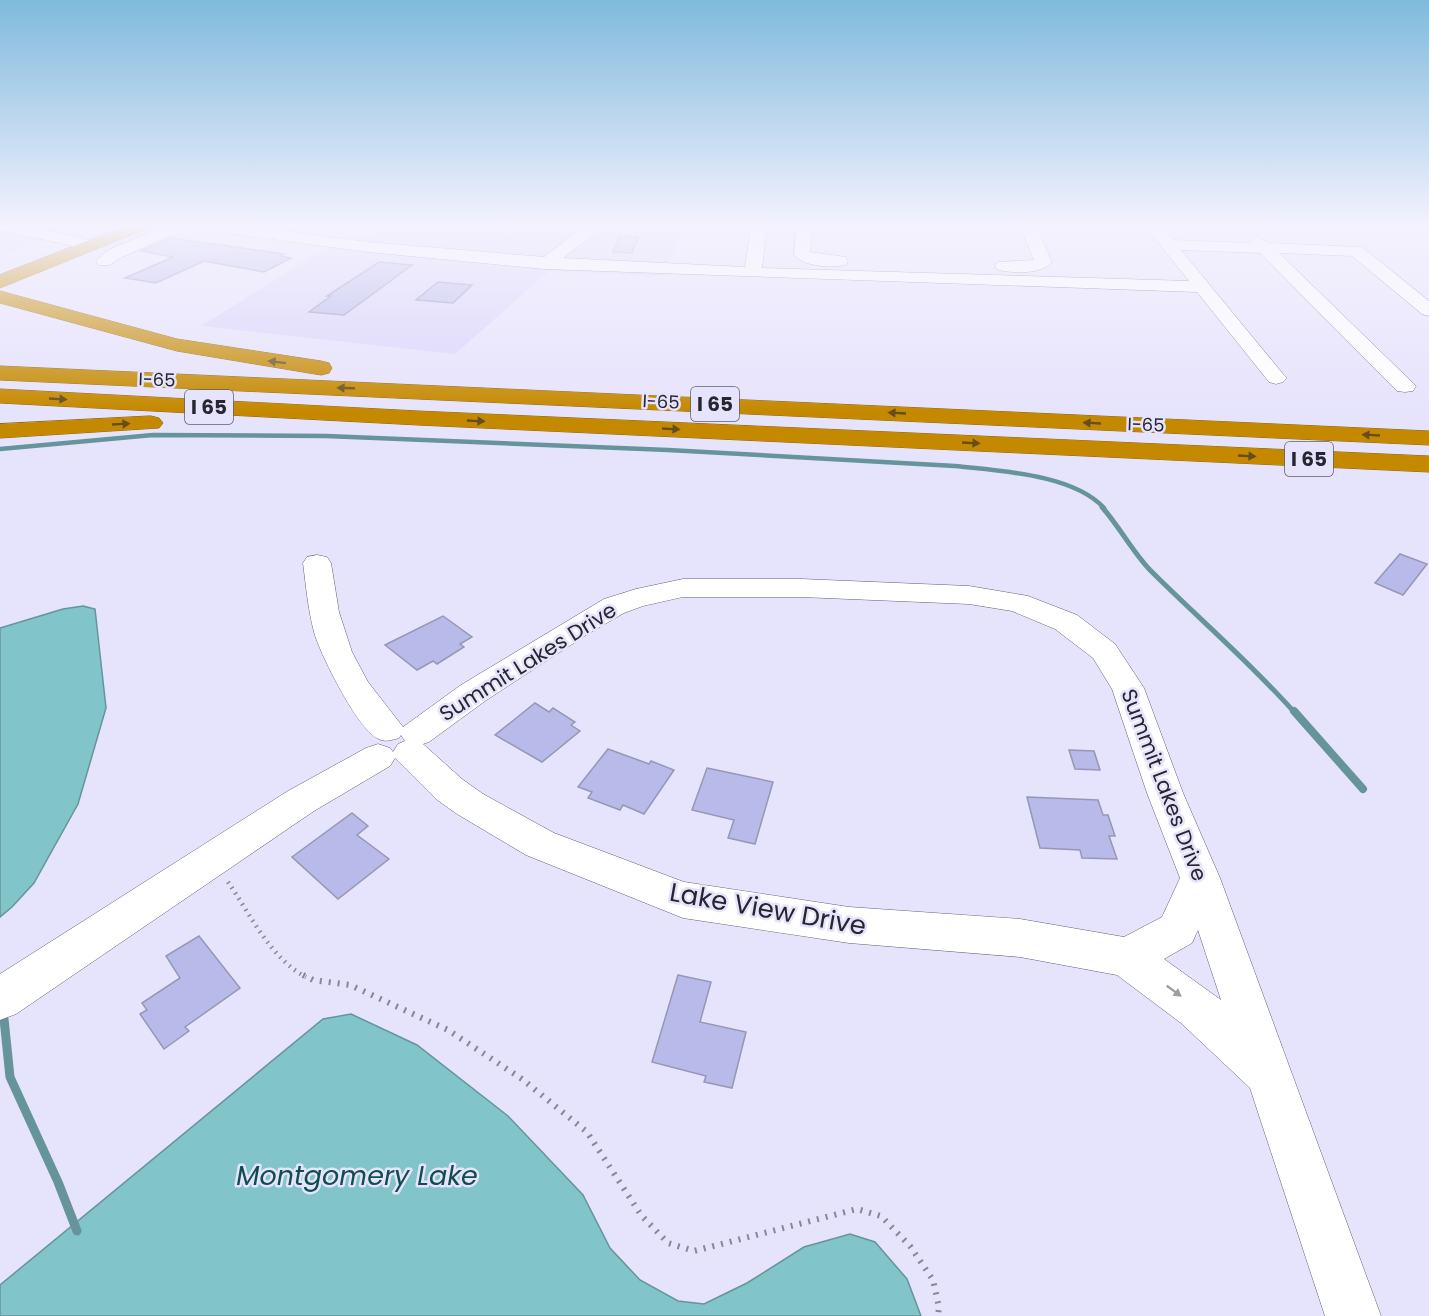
<svg xmlns="http://www.w3.org/2000/svg" width="1429" height="1316" font-family="Poppins,sans-serif">
	<style>
		.built { fill: #dad4fa }
		.water { fill: #81c4c9; stroke: #66949b; stroke-width: 1.5 }
		.lines { fill: none; stroke-linecap: round; stroke-linejoin: round }
		.stream-far3 { stroke: #66949b; stroke-width: 4.5 }
		.stream-far2 { stroke: #66949b; stroke-width: 5 }
		.stream-far1 { stroke: #66949b; stroke-width: 8 }
		.stream { stroke: #66949b; stroke-width: 9 }
		.building { fill: #b8baea; stroke: #9697b4; stroke-width: 1.5 }
		.minor-casing { stroke: #625e79; stroke-width: 1 }
		.highway-casing { stroke: #8d6611; stroke-width: 1 }
		.path-far1 { stroke: #888698; stroke-width: 4.5; stroke-dasharray: 1.5 5; stroke-linecap: butt }
		.path { stroke: #888698; stroke-width: 6; stroke-dasharray: 2 7; stroke-linecap: butt }
		.minor { fill: #fff; fill-rule: evenodd }
		.highway { fill: #c58900; fill-rule: evenodd }
		.oneway { fill: #664d1d }
		.oneway2 { fill: #9d9da2 }
		.labels { text-anchor: middle; stroke-width: 5; stroke-linejoin: round; paint-order: stroke }
		.far-street-label { font-size: 18px; fill: #262530; stroke: #e6e3fc }
		.shield { fill: #e6e3fc; stroke: #605e6d; stroke-width: 1.5 }
		.shield-label { font-size: 20px; font-weight: bold; fill: #262530 }
		.street-label { font-size: 21px; fill: #262530; stroke: #e6e3fc }
		.near-street-label { font-size: 26px; fill: #262530; stroke: #e6e3fc }
		.near-water-label { font-size: 27px; font-style: italic; fill: #104d51; stroke: #e6e3fc }
	</style>
	<rect width="100%" height="100%" fill="#e6e3fc"/>
	<g class="built">
		<polygon points="0,226 83,226 0,257"/>
		<polygon points="385,226 686,226 663,276 549,271 455,354 201,326 313,256 330,247 359,240"/>
	</g>
	<g class="water">
		<polygon points="83,606 95,609 106,708 78,804 34,883 12,907 0,917 0,628 63,609"/>
		<polygon points="351,1014 417,1045 508,1116 583,1195 610,1248 640,1280 678,1301 704,1304 747,1283 804,1247 850,1234 875,1242 907,1279 921,1316 0,1316 0,1285 323,1019"/>
	</g>
	<g class="lines">
		<path class="stream-far3" d="M0,449L153,435L326,436L668,450L955,466C999,471 1073,474 1104,508"/>
		<path class="stream-far2" d="M1102,507C1119,526 1132,551 1150,570C1198,618 1250,662 1295,713"/>
		<polyline class="stream-far1" points="1294,711 1363,789"/>
		<polyline class="stream" points="4,1019 10,1077 58,1182 77,1231"/>
	</g>
	<g class="building">
		<polygon points="619,236 638,237 632,253 613,252"/>
		<polygon points="171,238 284,254 281,256 291,258 264,272 204,261 156,283 125,278 173,257 141,251"/>
		<polygon points="379,262 412,265 344,315 309,312 331,296 327,296"/>
		<polygon points="438,282 472,285 453,303 416,300"/>
		<polygon points="1400,554 1427,564 1403,595 1375,583"/>
		<polygon points="443,616 472,637 460,644 464,647 437,664 433,661 417,670 385,645"/>
		<polygon points="535,703 549,712 553,708 575,722 571,725 580,731 542,762 495,735"/>
		<polygon points="608,749 649,764 651,761 674,770 644,814 623,805 620,810 588,798 592,792 578,787"/>
		<polygon points="1069,750 1094,751 1100,770 1075,769"/>
		<polygon points="707,768 773,782 755,844 728,838 734,820 692,810"/>
		<polygon points="1027,797 1098,800 1103,815 1108,815 1115,836 1109,836 1117,859 1082,858 1080,850 1040,848"/>
		<polygon points="352,813 368,826 357,835 389,859 338,899 292,857"/>
		<polygon points="199,936 240,988 185,1027 189,1031 164,1049 140,1014 147,1010 142,1003 180,978 166,956"/>
		<polygon points="678,975 711,982 700,1022 746,1032 732,1088 704,1082 706,1076 652,1062"/>
	</g>
	<g class="lines">
		<defs>
			<g id="minor">
				<polygon points="0,226 27,226 98,242 100,245 92,250 0,230"/>
				<polygon points="165,226 187,226 185,229 120,258 110,265 98,265 96,261 108,250"/>
				<polygon points="204,226 247,226 368,242 544,257 585,226 604,226 563,258 745,267 751,226 767,226 762,268 1189,281 1145,226 1162,226 1173,240 1250,243 1252,239 1258,237 1269,243 1362,247 1429,301 1429,316 1422,314 1352,256 1279,253 1416,386 1413,391 1405,392 1397,391 1260,253 1181,250 1283,374 1287,378 1283,382 1276,384 1269,382 1197,292 545,269 368,252 212,231"/>
				<path d="M796,226H812L810,252L846,257L848,261L846,265C831,268 804,267 794,255Z"/>
				<path d="M1020,226H1036L1052,262C1041,275 1013,273 998,270L995,266L998,262L1034,260Z"/>
				<path d="M317,555L327,557L331,563L339,612L352,652L368,682L403,727L461,685L604,599L636,589L683,579H801L969,586L1028,596L1077,615L1115,644L1144,688L1183,793L1220,878L1381,1316H1325L1250,1088L1181,1023L1117,975L1020,957L849,943L683,918L526,855L457,814L436,799L395,758L390,766L314,811L16,1014L0,1020V974L288,791L366,748L378,744L390,748L393,752L398,744L405,741L401,735L399,738C391,740 385,743 377,738C357,728 320,654 314,632C308,609 306,586 303,563L307,557ZM683,597H801L969,604L1012,611L1055,629L1093,658L1112,689L1147,793L1180,878L1162,917L1124,937L1020,919L849,907L684,882L554,833L483,794L462,779L423,744L429,742L485,701L586,635L624,613L643,606ZM1198,930L1221,1000L1164,959L1192,943Z"/>
			</g>
			<g id="highway">
				<polygon points="125,226 148,226 146,229 0,288 0,275"/>
				<polygon points="0,291 177,339 321,361 329,363 332,368 329,373 321,375 177,351 0,303"/>
				<polygon points="0,366 1429,431 1429,445 0,380"/>
				<polygon points="0,389 418,411 1429,456 1429,472 418,425 0,403"/>
				<polygon points="151,416 159,418 163,423 159,428 0,438 0,424"/>
			</g>
		</defs>
		<use href="#minor" class="minor-casing"/>
		<use href="#highway" class="highway-casing"/>
		<path class="path-far1" d="M228,882C250,914 271,959 306,977"/>
		<polyline class="path" points="303,975 313,980 350,985 448,1030 522,1079 587,1132 641,1215 668,1243 694,1251 857,1209 881,1216 910,1246 933,1280 939,1307 938,1316"/>
		<use href="#minor" class="minor"/>
		<use href="#highway" class="highway"/>
	</g>
	<defs><path id="oneway-solid" d="M-6-.8H1V-3.2L6.5 0L1 3.2V.8H-6Z" transform="scale(1.5)"/></defs>
	<g class="oneway">
		<use href="#oneway-solid" transform="translate(277 362) rotate(-173)"/>
		<use href="#oneway-solid" transform="translate(346 388) rotate(-178)"/>
		<use href="#oneway-solid" transform="translate(58 399) rotate(3)"/>
		<use href="#oneway-solid" transform="translate(897 413) rotate(-177)"/>
		<use href="#oneway-solid" transform="translate(476 421) rotate(3)"/>
		<use href="#oneway-solid" transform="translate(1092 423) rotate(-177)"/>
		<use href="#oneway-solid" transform="translate(121 424) rotate(-3)"/>
		<use href="#oneway-solid" transform="translate(671 429) rotate(3)"/>
		<use href="#oneway-solid" transform="translate(1371 435) rotate(-177)"/>
		<use href="#oneway-solid" transform="translate(971 443) rotate(3)"/>
		<use href="#oneway-solid" transform="translate(1247 456) rotate(3)"/>
	</g>
	<use class="oneway2" href="#oneway-solid" transform="translate(1174 991) rotate(36)"/>
	<linearGradient id="sky" x2="0" y2="1"><stop stop-color="#7fbadc"/><stop offset="0.55" stop-color="#f4f2fe"/><stop offset="1" stop-color="#f4f2fe" stop-opacity="0"/></linearGradient>
	<rect width="1429" height="411" fill="url(#sky)"/>
	<g class="labels">
		<g class="far-street-label">
			<text transform="translate(157 380) rotate(2)" y="6">I-65</text>
			<text transform="translate(661 402) rotate(3)" y="6">I-65</text>
			<text transform="translate(1146 425) rotate(2)" y="6">I-65</text>
		</g>
		<g class="shield">
			<rect x="691" y="387" width="48" height="34" rx="4.5"/>
			<rect x="185" y="390" width="48" height="34" rx="4.5"/>
			<rect x="1285" y="442" width="48" height="34" rx="4.5"/>
		</g>
		<g class="shield-label">
			<text x="715" y="411">I 65</text>
			<text x="209" y="414">I 65</text>
			<text x="1309" y="466">I 65</text>
		</g>
		<g class="street-label">
			<text transform="translate(528 662) rotate(-32)" y="7">Summit Lakes Drive</text>
			<text transform="translate(1164 785) rotate(69)" y="7">Summit Lakes Drive</text>
		</g>
		<g class="near-street-label">
			<text transform="translate(768 909) rotate(10)" y="9">Lake View Drive</text>
		</g>
		<g class="near-water-label">
			<text x="357" y="1185">Montgomery Lake</text>
		</g>
	</g>
</svg>
